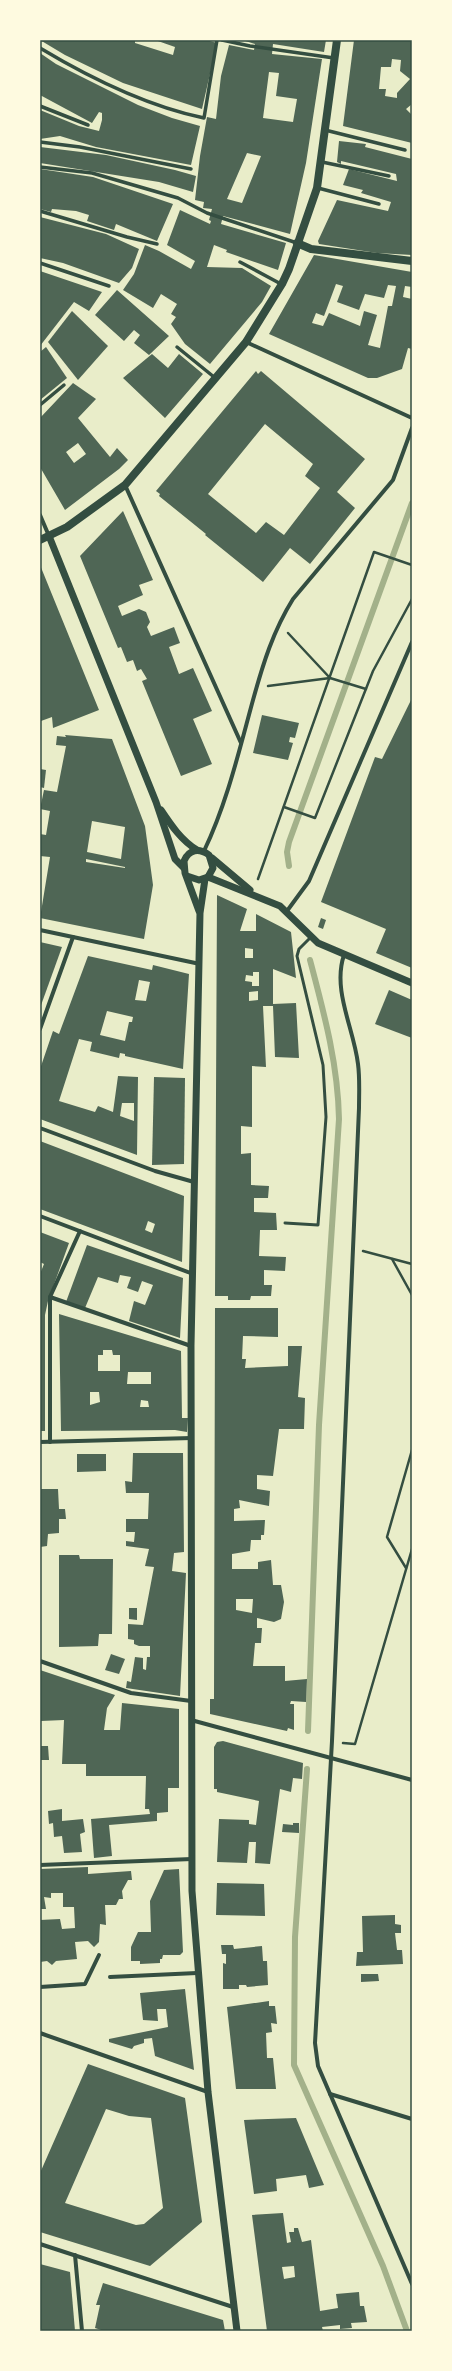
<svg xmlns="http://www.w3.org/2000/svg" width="452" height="2371" font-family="'Space Grotesk',sans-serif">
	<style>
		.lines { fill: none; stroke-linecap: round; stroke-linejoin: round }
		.stream { stroke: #a3b18a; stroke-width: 6 }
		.building { fill: #4f6655; fill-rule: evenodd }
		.path { stroke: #344e41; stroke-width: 2.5 }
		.service { stroke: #344e41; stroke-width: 3 }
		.pedestrian { stroke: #344e41; stroke-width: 3.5 }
		.minor { stroke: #344e41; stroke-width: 4 }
		.tertiary { stroke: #344e41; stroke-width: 7 }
		.secondary { stroke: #344e41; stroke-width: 8 }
		.neatline { fill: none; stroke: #344e41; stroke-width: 1.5 }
	</style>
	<rect width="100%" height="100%" fill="#e9edc9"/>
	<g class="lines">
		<g class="stream">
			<polyline points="289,866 287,852 289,842 412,503"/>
			<path d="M308,1731L319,1425L339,1119C338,1064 324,1013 310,960"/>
			<polyline points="307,1769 295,1937 294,2065 383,2266 407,2331"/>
		</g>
	</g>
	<g class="building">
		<polygon points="40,40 135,40 135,43 173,55 175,47 155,40 206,40 217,43 202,109 123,83 65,55"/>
		<path d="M242,40H326L324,52L273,44L272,54L322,59L306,163L290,234L223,216L221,224L286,243L278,270L226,252L227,250L214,245L207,267L242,268L271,286L262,302L210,364L185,344L171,324L176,317L171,314L177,304L161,294L153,308L123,290L134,274L145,245L159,251L191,269L195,261L167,245L180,210L210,224L211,221L209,220L212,209L203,208L204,202L195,200L200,156L207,117L216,119L221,76L229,45L254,50L255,44ZM269,72L279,73L276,96L297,99L293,122L263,118ZM247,153L261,156L242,203L227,199Z"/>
		<path d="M354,40H412V104L406,109L411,114L412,112V143L343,126ZM392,59L401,60L400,71L410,79L397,93V98L385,96L386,89H379L381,67H391Z"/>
		<polygon points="40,53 56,64 138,105 172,118 200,126 191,165 96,147 60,136 40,139 40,110 79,126 99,131 102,120 102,113 99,112 92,123 40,95"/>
		<polygon points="339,141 366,144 365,147 412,159 412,255 377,253 319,244 318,241 337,200 388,211 391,202 361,193 363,190 343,185 349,169 397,181 396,174 341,161 341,164 337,162"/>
		<polygon points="40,147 106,155 175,170 196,176 193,192 159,182 40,163"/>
		<polygon points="40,169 93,177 173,204 157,241 116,224 114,230 87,221 89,215 76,211 52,209 51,212 40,209"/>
		<polygon points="40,217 106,234 139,249 132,268 119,283 63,263 40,258"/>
		<path d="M314,255L412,272V287L405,286L403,297L412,299V349L408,348L402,369L377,378H368L269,334ZM336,284L343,286L337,302L359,310L365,294L384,298L388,285L396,286L392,306H388L380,348L368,345L377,315L364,311L360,326L329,313L323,326L312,323L316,313L324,316Z"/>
		<polygon points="40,271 102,292 89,311 74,302 40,346"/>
		<polygon points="117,290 169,336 149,355 134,343 140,335 134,330 124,341 95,315"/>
		<polygon points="72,311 108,346 78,380 48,342"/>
		<polygon points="46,347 67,378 40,400 40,352"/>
		<polygon points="152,354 168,368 179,354 203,374 165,418 123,378"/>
		<path d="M256,371L258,374L261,371L365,459L337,492L355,508L310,564L290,548L263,582L205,535L206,534L159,496L160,494L156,491ZM265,424L313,464L305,476L320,488L284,535L266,522L256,533L208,494Z"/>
		<path d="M73,383L96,399L78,418L110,457L117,448L128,460L119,469L65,510L40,467V418ZM78,443L86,454L74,463L66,452Z"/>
		<polygon points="123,511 153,580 139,585 143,595 118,606 122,616 139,609 146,612 150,622 147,627 151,636 174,627 180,643 169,647 179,674 193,668 212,711 193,719 212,764 181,776 142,681 147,679 141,669 137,671 133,660 127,662 121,647 118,648 80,556"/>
		<polygon points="40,565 99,710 53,728 52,717 41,721 40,718"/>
		<polygon points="412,698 412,968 376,953 386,929 321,902 375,757 382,759"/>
		<polygon points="262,715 299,723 295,738 290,737 289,742 293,743 288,760 253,753"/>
		<path d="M65,735L112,739L145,826L153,885L144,939L40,918L50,857L40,856V834L46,835L50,811L40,809L44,790L57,792L66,746L56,745L57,736L66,737ZM92,821L125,827L121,859L87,852ZM86,859L125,867V868L86,862Z"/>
		<polygon points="40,769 46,770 44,788 40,787"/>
		<path d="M217,895L247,909L240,931H256V914L291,932L296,978L273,969V1004L296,1003L299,1058L275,1057L273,1006H263L266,1067L252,1066V1127L241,1126V1154L251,1153V1185L269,1186L268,1198H254V1212L276,1213L277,1230H260L259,1256L286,1257L285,1271L264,1270V1285H272L271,1296H251L250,1300H228V1296H215ZM245,948L253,949V958H245ZM253,972H259V986H252V982L245,981L246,975L253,976ZM258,991V1000L249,1001V992Z"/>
		<polygon points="321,918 326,920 323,929 318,927"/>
		<polygon points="40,942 62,947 40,1008"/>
		<path d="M88,956L152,970L153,965L189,974L183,1069L125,1056V1054L120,1053L119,1058L90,1051L92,1042L79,1039L59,1101L95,1112L98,1106L113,1112L118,1076L138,1077L137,1155L40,1119V1069L53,1031L59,1034ZM139,980L150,982L146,1001L135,1000ZM107,1011L133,1017L132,1022H129L125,1041L100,1035ZM122,1103H134V1121L120,1116Z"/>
		<polygon points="389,990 412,1000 412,1038 375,1024"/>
		<polygon points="154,1077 185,1078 184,1164 152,1165"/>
		<path d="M40,1141L184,1196L182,1262L40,1209ZM148,1221L155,1224L152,1233L145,1230Z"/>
		<polygon points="40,1232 69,1243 48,1301 45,1315 45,1431 40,1431 40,1274 44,1264 40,1262"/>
		<polygon points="87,1245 183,1278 180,1338 129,1321 134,1301 145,1305 153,1285 142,1281 138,1292 127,1288 131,1277 120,1275 118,1283 98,1277 85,1308 66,1302"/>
		<path d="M215,1308H278V1337L243,1336L242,1359H246L245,1368L288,1366V1346H302L298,1397L305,1398L304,1429H279L273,1476L257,1475V1489L270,1491L269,1506L239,1500L240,1508L234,1509V1521L265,1520L264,1535H261V1540H251L250,1551L232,1554V1569H258V1562L271,1560L273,1585H281L284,1602L281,1619L274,1622L257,1618V1628H262L261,1643H255L253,1666H285V1681L307,1679L306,1702L291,1701L290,1704H294V1730L288,1728L287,1731L210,1714V1699H214ZM236,1599H253L252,1613L236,1610Z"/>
		<path d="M59,1314L181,1351L182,1418H188L187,1432L175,1430L61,1431ZM103,1350H112L113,1355H120V1371H98V1355H103ZM128,1372H151V1384H127ZM90,1392H99L100,1402L90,1405ZM141,1400L148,1401L149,1407H140Z"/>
		<polygon points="133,1453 183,1453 184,1552 174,1553 172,1571 186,1573 180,1696 126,1688 127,1681 131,1682 135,1657 143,1658 143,1669 146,1670 147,1657 150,1657 150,1646 139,1646 134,1644 134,1640 128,1639 128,1624 143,1625 154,1567 145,1566 149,1549 126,1546 126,1541 134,1542 135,1532 126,1532 126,1519 148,1519 149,1493 126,1493 125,1481 132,1482"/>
		<polygon points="77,1454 106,1454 106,1471 77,1472"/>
		<polygon points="40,1489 58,1489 59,1509 65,1509 66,1519 59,1519 59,1533 48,1534 47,1546 40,1547"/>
		<polygon points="59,1555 79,1555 80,1559 113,1559 112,1634 99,1634 98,1646 59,1647"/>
		<polygon points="129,1608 137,1608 137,1620 129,1619"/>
		<polygon points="111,1654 125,1659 119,1674 105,1670"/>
		<polygon points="40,1670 115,1695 107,1708 104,1730 120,1730 122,1703 179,1709 179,1788 168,1788 168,1812 157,1813 157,1821 109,1825 112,1856 94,1858 91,1819 150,1814 149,1809 145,1809 146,1776 86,1776 86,1764 62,1764 64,1720 41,1721"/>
		<polygon points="223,1741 303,1763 302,1779 293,1778 291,1792 280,1789 270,1864 255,1863 256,1842 249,1842 247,1863 217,1862 219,1819 249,1820 249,1824 256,1825 259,1801 217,1792 217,1789 214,1789 214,1747 217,1742"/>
		<polygon points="40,1746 48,1746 49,1760 40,1760"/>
		<polygon points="62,1809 62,1821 83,1819 85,1832 80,1834 82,1852 64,1853 62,1836 54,1837 53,1823 49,1824 48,1811"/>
		<polygon points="293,1823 299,1823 299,1833 282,1832 283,1824 293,1825"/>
		<polygon points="88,1867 88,1874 131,1871 132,1880 128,1880 122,1891 123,1899 119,1899 116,1905 105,1905 106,1925 100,1924 99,1942 94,1947 88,1941 75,1942 77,1959 56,1961 52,1965 47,1961 40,1962 40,1920 60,1919 62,1929 75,1928 74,1907 63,1907 63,1893 51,1893 51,1898 44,1897 46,1909 40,1909 40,1869"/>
		<polygon points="179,1869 183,1952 180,1955 163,1955 162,1959 160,1959 160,1963 140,1964 140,1961 131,1961 131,1947 138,1932 151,1932 150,1901 164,1870"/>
		<polygon points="217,1883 264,1884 265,1916 216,1915"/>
		<polygon points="395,1915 395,1924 401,1925 401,1933 395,1933 397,1950 402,1950 403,1964 356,1966 357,1952 363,1952 362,1916"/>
		<polygon points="221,1945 233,1945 234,1949 262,1946 263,1961 267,1961 268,1985 247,1987 246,1985 239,1985 239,1989 223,1989 223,1963 226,1964 226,1954 222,1954"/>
		<polygon points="361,1974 378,1974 379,1981 361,1982"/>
		<polygon points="185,1989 194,2070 155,2056 152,2038 144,2039 144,2043 134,2046 132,2049 109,2042 109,2039 168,2027 166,2009 157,2009 158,2021 143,2020 140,1993"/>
		<polygon points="269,2001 269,2006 275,2006 277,2024 271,2023 272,2032 266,2033 267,2058 273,2058 276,2089 236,2089 227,2007"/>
		<path d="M88,2064L185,2098L202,2222L150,2266L40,2232V2173ZM106,2109L129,2116L151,2118L163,2208L144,2224L136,2225L65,2203Z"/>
		<polygon points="296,2118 324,2185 309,2188 306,2175 276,2179 277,2191 254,2194 244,2120"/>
		<path d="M283,2213L287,2243L291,2242L289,2232H294V2228H298L302,2242L311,2240L320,2311L338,2308L336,2294L359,2292L360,2306H364L367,2322L351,2323L352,2328L340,2329V2325L322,2327L323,2331H267L252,2215ZM294,2266L295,2277L284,2279L282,2267Z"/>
		<polygon points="40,2264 70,2272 75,2331 40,2331"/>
		<polygon points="103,2283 223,2320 225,2331 104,2331 95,2328 100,2305 96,2305"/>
	</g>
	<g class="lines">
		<g class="path">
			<polyline points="288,633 330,678"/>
			<polyline points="268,686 330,678 366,689"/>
			<polyline points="284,807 315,818 373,671 412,599"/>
			<polyline points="258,879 374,552 412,565"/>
			<polyline points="363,1251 412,1264"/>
			<polyline points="392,1259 412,1295"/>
			<polyline points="406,1568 387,1537 412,1450"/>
			<polyline points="343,1743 355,1744 412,1549"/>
		</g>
		<polyline class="service" points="285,1223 318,1225 326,1117 323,1065 297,956 299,949 311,937"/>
		<g class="pedestrian">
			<polyline points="222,40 250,46 334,58"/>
			<path d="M40,48C90,78 146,106 204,118L217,40"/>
			<polyline points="40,106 88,125"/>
			<polyline points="325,130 405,150"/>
			<polyline points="40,142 80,147 191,169"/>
			<polyline points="322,162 389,176"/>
			<polyline points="40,167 92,173 178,198 207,213 297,243"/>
			<polyline points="318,188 379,204"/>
			<polyline points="40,211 127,237 157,244"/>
			<polyline points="240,262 281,284"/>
			<polyline points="40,263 109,286"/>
			<polyline points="177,347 214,377"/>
			<polyline points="40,405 64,385"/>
		</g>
		<g class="minor">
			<polyline points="246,342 412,418"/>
			<polyline points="125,485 241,743"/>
			<polyline points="40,515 49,536"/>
			<path d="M204,851C227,803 239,751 253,700C263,664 273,631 293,599L393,480L412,428"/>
			<polyline points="287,911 309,881 412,642"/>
			<polyline points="40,930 200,964"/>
			<path d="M344,955C332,990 354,1029 358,1064C360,1079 359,1094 359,1108L332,1741L315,2043L318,2066L412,2284"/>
			<polyline points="40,1029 73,937"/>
			<polyline points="40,1128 155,1171 194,1182"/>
			<polyline points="40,1216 193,1274"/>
			<polyline points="50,1297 191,1346"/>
			<polyline points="40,1442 192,1438"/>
			<polyline points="50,1442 50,1297 80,1231"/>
			<polyline points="40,1661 131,1693 191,1701"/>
			<polyline points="191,1720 412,1780"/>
			<polyline points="40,1865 192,1859"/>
			<polyline points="110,1977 197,1973"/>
			<polyline points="40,1987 85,1984 99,1955"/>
			<polyline points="40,2033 208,2092"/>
			<polyline points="330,2094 412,2119"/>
			<polyline points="40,2244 233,2307"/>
			<polyline points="75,2255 82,2331"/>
		</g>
		<g class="tertiary">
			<polyline points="49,536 156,802 175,859 184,868"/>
			<path d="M161,810C171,825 181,840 197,850"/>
			<polyline points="212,858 250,890"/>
			<path d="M187,876L199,880L208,877L213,868L209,855C199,848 189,849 184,861L185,873L199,911"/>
			<polyline points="208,877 280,906 318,943 412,983"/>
			<polyline points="205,879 200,913 191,1346 192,1891 208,2092 237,2331"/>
		</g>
		<g class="secondary">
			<polyline points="297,243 311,249 412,261"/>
			<polyline points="40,540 67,527 125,485 246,342 282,284 289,269 317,188 337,40"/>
		</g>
	</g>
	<rect width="452" height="2371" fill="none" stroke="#fefae0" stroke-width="82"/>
	<rect x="41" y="41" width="370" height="2289" class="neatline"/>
</svg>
